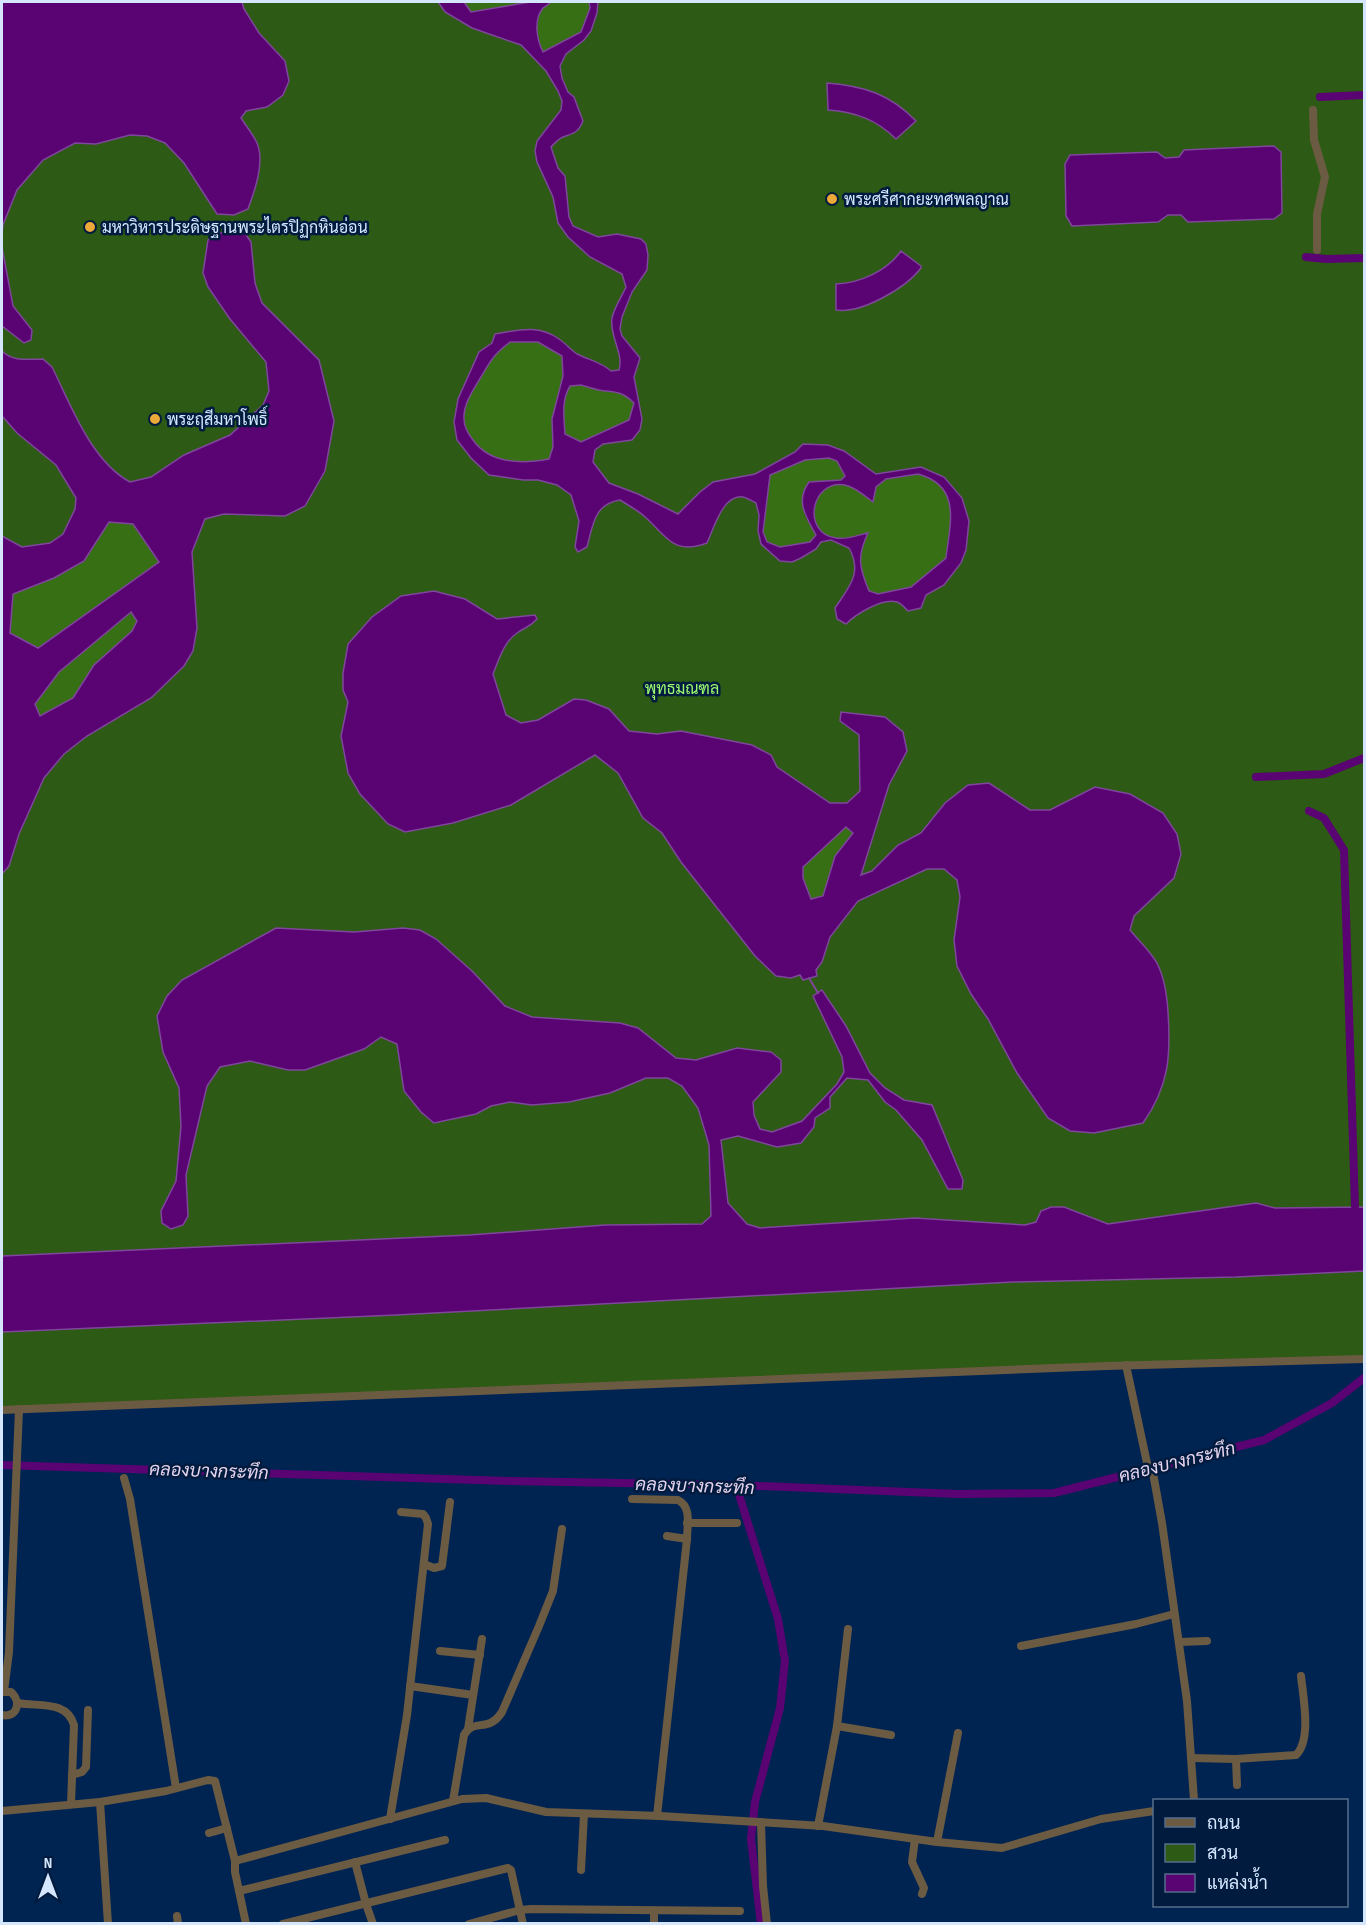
<svg xmlns="http://www.w3.org/2000/svg" width="1366" height="1925" font-family="'Sofia Sans Condensed',Sarabun,sans-serif">
	<style>
		.green { fill: #2d5a14 }
		.forest { fill: #376f15 }
		.water { fill: #5a0372; stroke: #7f479c; stroke-width: 1.5; fill-rule: evenodd }
		.lines { fill: none; stroke-linecap: round; stroke-linejoin: round }
		.stream { stroke: #7f479c; stroke-width: 2 }
		.canal { stroke: #5a0372; stroke-width: 8 }
		.street { stroke: #6c5b43; stroke-width: 8 }
		.poi-dot { fill: #eba939; stroke: #011b3e; stroke-width: 2 }
		.labels { text-anchor: middle; stroke-width: 5; stroke-linejoin: round; paint-order: stroke }
		.poi-label { font-size: 16px; fill: #d5e7ff; stroke: #011b3e; text-anchor: start }
		.park-label { font-size: 16px; fill: #9dfa6f; stroke: #011b3e }
		.water-label { font-size: 18px; font-style: italic; fill: #e7d5ee; stroke: #011b3e }
	</style>
	<rect width="100%" height="100%" fill="#002452"/>
	<polygon class="green" points="2,2 1364,2 1364,1356 2,1411"/>
	<g class="forest">
		<polygon points="464,2 530,2 471,13"/>
		<path d="M551,2H589L590,8L581,32L543,52C537,40 533,20 543,8C546,6 549,4 551,2Z"/>
		<path d="M510,342H538L562,356L563,376L552,419L553,447L549,459C522,464 490,464 473,440C469,435 464,427 464,419C463,404 473,389 481,377C491,360 494,355 510,342Z"/>
		<path d="M581,385C589,387 598,391 606,391C619,392 625,394 634,403L630,420L581,443L565,434C564,417 561,402 570,386Z"/>
		<polygon points="829,458 837,460 845,475 841,480 809,482 804,515 816,535 810,542 780,547 767,542 763,532 770,475 805,460"/>
		<path d="M918,474C962,486 950,523 947,558L911,587L878,594L869,591C859,567 857,557 868,533C858,535 845,540 835,538C801,532 811,479 845,485C854,487 865,496 873,501L876,487L886,479Z"/>
		<polygon points="109,522 133,524 160,562 38,648 10,633 12,594 54,578 84,561"/>
		<polygon points="131,612 137,621 132,631 94,665 73,698 40,716 35,704 59,672"/>
		<polygon points="846,827 853,833 835,856 823,896 811,899 803,878 803,867"/>
	</g>
	<g class="water">
		<path d="M2,2H242L244,9L259,33L285,61L289,81L283,95L267,107L246,111L241,118C246,126 253,134 257,143C265,162 255,190 248,209L234,215L217,214L184,163L165,143L147,136L130,135L96,144L75,143L43,160L17,190L3,225L2,235Z"/>
		<path d="M438,2H464L471,12L530,2H551C549,4 546,6 543,8C533,20 537,40 543,52L581,32L590,8L589,2H598L597,13L591,31L584,40L566,54L560,66L562,78L568,92L574,97L583,121C578,133 574,133 563,137C558,139 554,144 551,147L558,168L565,176L569,217L573,226L598,237L617,234L641,239L646,244L648,255L647,270L632,292L622,317L620,329L622,336L640,358L634,377L642,419L640,430L632,440L603,444L595,450L593,462L609,483L638,494L678,514L700,492L713,482L755,474L795,452L803,444L828,445L844,451L876,474L921,467L944,477L962,498L969,521L966,550L961,563L944,585L926,595L921,608L908,611C905,608 901,603 897,602C882,598 856,614 846,624L837,619L835,608C849,587 863,573 849,548L831,540L821,542L816,549L801,558L792,562L780,561L761,544L758,531L759,515L756,503C752,501 747,498 743,497C723,494 714,528 707,543C672,556 666,535 644,516C637,510 628,505 620,500C594,504 593,525 587,547L578,552L575,547L579,521L571,495L557,485L538,480H523L489,475L471,458L457,440L454,422L458,399L479,352L492,343L495,334C518,330 539,324 559,339C565,343 571,350 577,354C589,360 601,362 611,371L619,370C624,353 609,336 612,318C614,308 622,296 626,287L622,274L590,257L568,237L558,223L553,197L537,162L535,151L537,141L561,110L562,101L558,91L546,71L521,45L472,28L445,12ZM510,342H538L562,356L563,376L552,419L553,447L549,459C522,464 490,464 473,440C469,435 464,427 464,419C463,404 474,389 481,377C491,360 494,354 510,342ZM581,385C589,387 598,391 606,391C619,392 625,394 634,403L629,420L581,442L565,434C564,417 561,401 570,386ZM829,458L837,461L845,476L841,480L809,482C795,501 806,517 816,535L810,542L780,547L767,542L763,532L770,475L805,460ZM918,474C962,486 950,523 946,558L911,587L878,594L869,591C859,567 857,556 868,533C858,535 846,540 836,538C801,533 811,479 845,485C855,487 865,496 873,502L876,487L886,479Z"/>
		<path d="M827,83C864,86 890,94 916,121L896,139C877,120 856,112 828,110Z"/>
		<polygon points="1274,146 1281,152 1282,213 1274,219 1188,222 1181,215 1168,215 1158,222 1072,226 1066,216 1065,164 1070,155 1157,152 1165,158 1179,157 1184,150"/>
		<path d="M244,232L251,242L255,283L262,303L319,360L334,421L325,471L305,506L285,516L224,514L205,519L192,552L197,628L193,651L184,666L151,698L87,736L64,754L44,778L19,834L9,866L2,874V536L22,547L50,543L63,534L75,509L76,498L56,465L17,433L2,416V351C13,362 28,359 43,359L52,367C71,405 91,461 130,482L151,477L184,455L230,435L263,405L269,391L266,362L230,319L208,287L203,273L208,240L216,233ZM109,522L133,524L159,562L38,648L10,633L13,594L54,578L84,561ZM131,612L137,621L132,631L94,665L73,698L40,716L35,704L59,672Z"/>
		<polygon points="2,247 13,306 32,330 31,340 24,343 2,326"/>
		<path d="M901,251L921,266V268C906,288 861,314 836,310V284C860,283 887,271 901,251Z"/>
		<path d="M434,591L465,599L497,619L535,615L537,619C529,628 525,627 517,633C504,642 499,659 493,674L506,715L521,723L538,720L574,699L586,700L609,709L629,731L657,734L681,731L752,745L771,755L777,767L830,803H847L860,791L859,735L840,721L841,712L885,717L903,732L907,751L889,785L861,875L872,871L898,845L921,833L945,803L968,785L989,783L1030,810H1050L1095,787L1130,794L1163,813L1177,834L1181,854L1174,878L1134,916L1130,930C1139,941 1150,951 1157,963C1165,979 1167,995 1168,1012C1171,1056 1169,1086 1143,1123L1094,1133L1070,1131L1048,1118L1017,1073L988,1019L971,994L957,966L954,940L960,897L957,880L944,869H927L858,901L830,937L822,962L816,970L817,976L803,980L800,975L791,978L776,976L755,956L681,862L662,833L643,818L618,773L595,755L511,805L453,823L405,832L388,824L360,794L348,773L341,736L348,702L343,690V673L348,644L372,617L401,596ZM846,827L853,833L835,856L823,896L811,899L803,878V867Z"/>
		<polygon points="276,928 354,932 403,928 420,930 436,939 472,971 505,1006 532,1017 620,1023 638,1028 676,1058 696,1060 737,1048 771,1052 781,1060 781,1072 753,1102 754,1115 760,1129 772,1132 802,1121 837,1084 844,1072 842,1057 813,996 822,990 846,1026 870,1073 885,1088 904,1100 932,1105 963,1180 962,1189 948,1189 922,1140 896,1110 885,1102 868,1080 847,1078 830,1097 830,1108 815,1118 814,1127 801,1143 777,1147 738,1136 721,1140 728,1203 747,1224 760,1228 915,1218 1025,1225 1036,1222 1041,1211 1051,1207 1064,1207 1108,1224 1256,1203 1275,1208 1364,1207 1364,1271 1236,1277 1013,1282 396,1315 2,1332 2,1256 469,1235 605,1225 702,1224 711,1216 709,1145 698,1108 682,1086 668,1078 646,1078 610,1093 569,1102 532,1105 510,1102 491,1106 476,1114 434,1123 421,1112 404,1091 397,1044 381,1037 364,1049 305,1070 288,1070 250,1061 220,1067 207,1086 186,1175 188,1216 183,1225 171,1229 162,1223 161,1211 176,1181 181,1126 179,1088 163,1052 157,1016 167,996 182,980"/>
	</g>
	<g class="lines">
		<polyline class="stream" points="809,978 818,993"/>
		<g class="canal">
			<polyline points="1320,97 1364,95"/>
			<polyline points="1306,257 1326,259 1364,258"/>
			<polyline points="1256,777 1324,774 1364,758"/>
			<polyline points="1309,811 1324,818 1344,850 1355,1207"/>
			<polyline points="2,1465 509,1481 736,1485 958,1494 1054,1493 1264,1440 1332,1403 1364,1378"/>
			<polyline points="736,1485 778,1619 785,1661 780,1708 755,1802 751,1839 761,1924"/>
		</g>
		<g class="street">
			<polyline points="1313,110 1314,140 1325,177 1317,214 1317,250"/>
			<polyline points="1126,1365 1147,1463 1153,1473 1162,1523 1187,1701 1194,1800"/>
			<polyline points="2,1410 1106,1366 1364,1359"/>
			<polyline points="124,1478 130,1499 176,1788"/>
			<path d="M632,1499L678,1500C692,1507 687,1525 687,1539L657,1816"/>
			<polyline points="687,1523 737,1523"/>
			<polyline points="667,1536 687,1539"/>
			<polyline points="424,1564 434,1568 442,1566 450,1502"/>
			<polyline points="1179,1642 1207,1641"/>
			<polyline points="1021,1646 1136,1624 1174,1614"/>
			<polyline points="440,1651 480,1655"/>
			<polyline points="410,1686 473,1695"/>
			<polyline points="4,1691 9,1652 19,1409"/>
			<path d="M2,1692H11C22,1702 17,1718 2,1715"/>
			<path d="M18,1703C39,1707 67,1700 74,1725L71,1804"/>
			<polyline points="837,1726 891,1735"/>
			<polyline points="468,1729 482,1639"/>
			<path d="M1191,1758L1236,1759L1296,1755C1312,1740 1303,1696 1301,1676"/>
			<polyline points="1236,1759 1237,1785"/>
			<polyline points="72,1775 82,1772 86,1767 88,1710"/>
			<path d="M453,1801L464,1735C474,1717 488,1734 502,1712L539,1626L553,1591L562,1529"/>
			<polyline points="100,1802 108,1924"/>
			<polyline points="2,1811 100,1802 166,1791 208,1780 215,1781 235,1861 235,1872 246,1924"/>
			<polyline points="390,1819 407,1715 428,1524 426,1518 423,1514 401,1512"/>
			<polyline points="761,1822 763,1886 767,1924"/>
			<polyline points="818,1826 837,1726 848,1629"/>
			<polyline points="209,1833 227,1828"/>
			<polyline points="915,1839 912,1862 924,1888 922,1894"/>
			<polyline points="937,1842 958,1733"/>
			<polyline points="235,1861 462,1799 486,1798 546,1812 660,1816 823,1826 937,1842 1002,1848 1101,1819 1154,1811"/>
			<polyline points="355,1862 366,1904 373,1924"/>
			<polyline points="581,1870 584,1814"/>
			<polyline points="239,1891 445,1840"/>
			<polyline points="654,1911 654,1924"/>
			<polyline points="177,1916 178,1924"/>
			<polyline points="283,1924 508,1868 511,1870 523,1924"/>
			<polyline points="469,1924 520,1910 531,1909 740,1911"/>
		</g>
	</g>
	<g class="poi-dot">
		<circle cx="832" cy="199" r="6"/>
		<circle cx="90" cy="227" r="6"/>
		<circle cx="155" cy="419" r="6"/>
	</g>
	<g class="labels">
		<g class="poi-label">
			<text x="844" y="205">พระศรีศากยะทศพลญาณ</text>
			<text x="102" y="233">มหาวิหารประดิษฐานพระไตรปิฏกหินอ่อน</text>
			<text x="167" y="425">พระฤสีมหาโพธิ์</text>
		</g>
		<g class="park-label">
			<text x="682" y="694">พุทธมณฑล</text>
		</g>
		<g class="water-label">
			<text transform="translate(1177 1462) rotate(-14)" y="6">คลองบางกระทึก</text>
			<text transform="translate(209 1471) rotate(2)" y="6">คลองบางกระทึก</text>
			<text transform="translate(695 1486) rotate(2)" y="6">คลองบางกระทึก</text>
		</g>
	</g>
	<rect width="1366" height="1925" fill="none" stroke="#d5e7ff" stroke-width="6"/>
	<rect x="1153" y="1799" width="195" height="108" fill="#011b3e" stroke="#566d8b" stroke-width="1.5"/>
	<rect x="1165" y="1818" width="30" height="9" fill="#6c5b43" stroke="#566d8b" stroke-width="1.5"/>
	<text x="1207" y="1829" font-size="18" fill="#d5e7ff">ถนน</text>
	<rect x="1165" y="1844" width="30" height="18" fill="#2d5a14" stroke="#566d8b" stroke-width="1.5"/>
	<text x="1207" y="1859" font-size="18" fill="#d5e7ff">สวน</text>
	<rect x="1165" y="1874" width="30" height="18" fill="#5a0372" stroke="#566d8b" stroke-width="1.5"/>
	<text x="1207" y="1889" font-size="18" fill="#d5e7ff">แหล่งน้ำ</text>
	<g transform="translate(48 1877)" stroke="#011b3e" stroke-width="4.5" paint-order="stroke">
	<path d="M0-4.5L10 22L0 15L-10 22Z" fill="#d5e7ff"/>
	<text y="-9" font-size="16" font-weight="bold" text-anchor="middle" fill="#d5e7ff">N</text>
	</g>
</svg>
